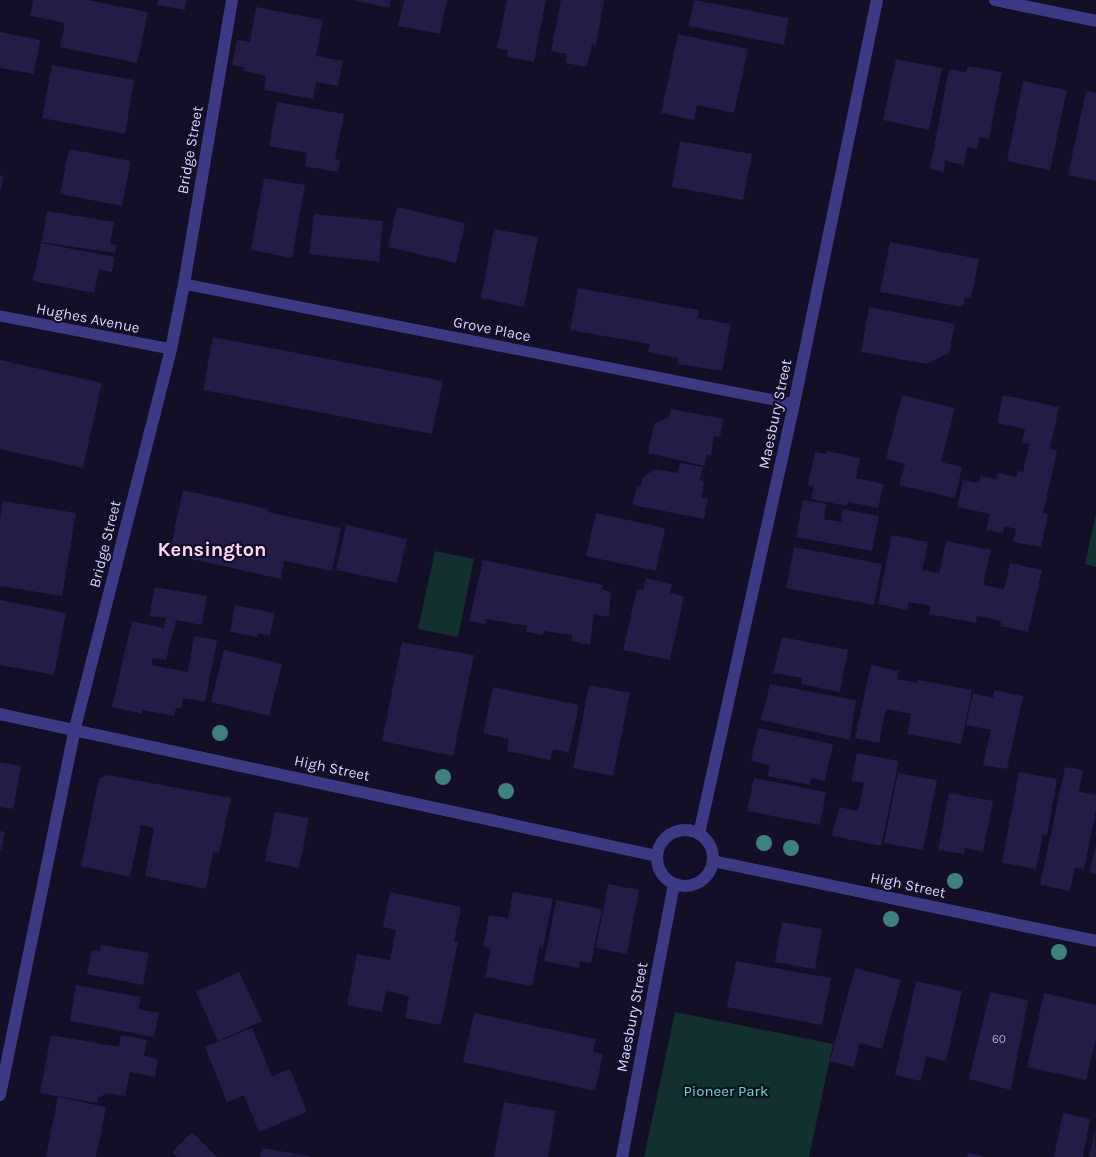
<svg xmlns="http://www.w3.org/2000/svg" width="1096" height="1157" font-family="Karla,sans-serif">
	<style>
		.green { fill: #12302f }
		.building { fill: #241b47 }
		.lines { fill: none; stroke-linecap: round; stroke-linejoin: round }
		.service { stroke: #3d3a85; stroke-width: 11 }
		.minor { stroke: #3d3a85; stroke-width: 12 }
		.tree { fill: #3d827b }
		.labels { text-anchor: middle; stroke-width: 4.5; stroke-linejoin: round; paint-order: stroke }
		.number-label { font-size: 12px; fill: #aca6d1 }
		.street-label { font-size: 15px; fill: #d9d4ff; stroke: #130f26 }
		.park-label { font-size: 15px; fill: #5fe0c0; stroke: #130f26 }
		.district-label { font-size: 20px; font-weight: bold; fill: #ffd6f0; stroke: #130f26 }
	</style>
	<rect width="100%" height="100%" fill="#130f26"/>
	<g class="green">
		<polygon points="1096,513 1096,567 1085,564"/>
		<polygon points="435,551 474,559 458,637 418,629"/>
		<polygon points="675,1012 833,1044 809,1157 644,1157"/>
	</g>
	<g class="building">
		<polygon points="33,0 87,0 148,12 137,63 60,47 65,23 30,16"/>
		<polygon points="158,0 187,0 185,10 157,5"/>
		<polygon points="354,0 391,0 389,8"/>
		<polygon points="404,0 447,0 440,34 398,26"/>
		<polygon points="507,0 546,0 534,62 507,57 508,50 497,48"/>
		<polygon points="561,0 604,0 596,45 592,44 587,67 565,63 567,54 551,51"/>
		<polygon points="694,0 789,18 784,45 689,26"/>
		<polygon points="256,7 323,20 316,56 343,61 338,86 316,82 313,99 264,90 266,76 243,71 245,68 232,65 237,40 250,42"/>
		<polygon points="0,32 40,40 34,74 0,68"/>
		<polygon points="678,34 748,49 734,113 697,105 694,120 661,113"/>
		<polygon points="896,59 942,68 929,130 883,120"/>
		<polygon points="52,65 134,80 125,134 42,118"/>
		<polygon points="968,66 1002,72 989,139 980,137 977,149 967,147 964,165 945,161 944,172 930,169 949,69 966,72"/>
		<polygon points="1023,81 1067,90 1050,170 1007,161"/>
		<polygon points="1086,91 1096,93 1096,181 1068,175"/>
		<polygon points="277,102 344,114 335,159 340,160 338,172 305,166 307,153 269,146"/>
		<polygon points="680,141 752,154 743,200 672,187"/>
		<polygon points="69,149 131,161 122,206 60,194"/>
		<polygon points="0,175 4,176 1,190 0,190"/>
		<polygon points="264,178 305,185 292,258 251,250"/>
		<polygon points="397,207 465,223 456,263 388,247"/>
		<polygon points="47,211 114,222 110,244 117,245 115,253 42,242"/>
		<polygon points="314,214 383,221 379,262 309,254"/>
		<polygon points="494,229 538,237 524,307 481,298"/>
		<polygon points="890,242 979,259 971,298 965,297 963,307 880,292"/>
		<polygon points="41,243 115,257 112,272 99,269 94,293 33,281"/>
		<polygon points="578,288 699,310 698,318 731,324 722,371 677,364 678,358 648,352 650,344 570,330"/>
		<polygon points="869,307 955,324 949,353 927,364 861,352"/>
		<polygon points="213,337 443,381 432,434 203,390"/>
		<polygon points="0,360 102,383 83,468 0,449"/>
		<polygon points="902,395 955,408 941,462 962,467 955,498 899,485 905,464 886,459"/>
		<polygon points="1003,395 1059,407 1050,449 1057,451 1043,513 1048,514 1041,547 1013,542 1016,529 1004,526 1003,533 986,530 990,514 957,507 963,480 979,483 980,476 996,479 998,473 1016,477 1018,471 1023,472 1029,444 1022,443 1025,429 997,423"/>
		<polygon points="671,409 724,419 720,437 714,436 711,456 707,454 705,466 648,453 654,424 669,417"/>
		<polygon points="827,451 860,458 856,478 884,484 878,508 848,502 847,506 811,499 814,486 808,485 815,452 826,454"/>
		<polygon points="680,463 703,467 700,480 704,482 701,498 708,499 704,519 633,505 637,485 641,486 643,477 655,469 678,473"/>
		<polygon points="183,490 268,509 268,512 341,528 332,571 284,561 281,579 169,554"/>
		<polygon points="803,500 827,504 824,519 841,522 843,509 879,516 872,551 796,537"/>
		<polygon points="3,501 76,513 62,596 0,586 0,520"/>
		<polygon points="596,513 665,528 656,571 586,556"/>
		<polygon points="346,525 407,539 397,583 336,570"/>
		<polygon points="892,535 928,542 922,570 939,573 946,541 991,550 983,585 1004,589 1010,563 1042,570 1028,632 1000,626 1001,621 977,616 976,623 929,614 931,606 909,602 907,610 878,604"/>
		<polygon points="794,547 882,564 874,605 786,588"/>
		<polygon points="483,560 604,585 601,589 611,592 609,617 594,614 590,645 572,641 572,635 544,631 543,635 526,632 527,626 486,619 485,624 469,621"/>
		<polygon points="646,578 672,584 670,593 684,596 670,660 623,650 637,589 643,590"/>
		<polygon points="155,587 207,596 202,625 176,620 166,660 153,658 151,665 188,672 194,636 217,640 205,702 183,698 181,708 176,708 174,716 143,710 142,714 112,707 132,621 164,628 166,618 149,616"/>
		<polygon points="0,600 66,613 54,675 0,665"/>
		<polygon points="235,605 275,613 270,636 258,633 258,637 230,632"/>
		<polygon points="782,637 848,650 840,692 801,684 802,678 773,673"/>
		<polygon points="402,642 474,655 453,756 382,741"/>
		<polygon points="224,650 282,664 269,716 211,702"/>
		<polygon points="871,665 899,671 897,679 918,683 918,680 972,690 961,744 907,734 911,714 886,709 879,743 855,738"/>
		<polygon points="770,684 856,700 850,740 761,720"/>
		<polygon points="589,685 630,693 613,776 573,768"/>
		<polygon points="493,687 579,705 569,753 553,749 550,760 507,751 509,739 483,733"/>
		<polygon points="994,690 1023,696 1007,769 983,765 991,730 966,725 973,693 993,698"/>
		<polygon points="758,728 833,744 825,781 811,778 810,785 768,776 770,765 751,761"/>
		<polygon points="857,753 899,761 881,846 832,836 839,807 858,811 864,783 851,781"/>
		<polygon points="0,762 21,766 13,809 0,807"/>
		<polygon points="1065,767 1083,770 1079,792 1096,795 1096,810 1084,869 1075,867 1070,891 1040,885"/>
		<polygon points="1019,772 1057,779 1047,836 1043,834 1036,869 1002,863"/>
		<polygon points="898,773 937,780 923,850 884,843"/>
		<polygon points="108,775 231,798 219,853 213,852 206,889 145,876 154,828 141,825 130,877 81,866 99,778"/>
		<polygon points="754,778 826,792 820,825 747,811"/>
		<polygon points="949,793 993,801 983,852 965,848 964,854 938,850"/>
		<polygon points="275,812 309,818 299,868 265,861"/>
		<polygon points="0,831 5,832 1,850 0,850"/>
		<polygon points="1095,847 1096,847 1096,874 1090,873"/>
		<polygon points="608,884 639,890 627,954 596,948"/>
		<polygon points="390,892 461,907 454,942 458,942 441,1025 405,1018 409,996 386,991 382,1012 347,1005 357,954 390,960 396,930 383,927"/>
		<polygon points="513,892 553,899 543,949 540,947 532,986 485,977 491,948 483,947 489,915 508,918"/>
		<polygon points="556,900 602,909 591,963 580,961 579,968 544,961"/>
		<polygon points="782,922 822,929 815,969 775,962"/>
		<polygon points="101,945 149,953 143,985 87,974 92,950 100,951"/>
		<polygon points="736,961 831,978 822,1025 727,1007"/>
		<polygon points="855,968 901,980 882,1049 860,1043 854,1067 830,1061"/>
		<polygon points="239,972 262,1021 218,1041 196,992"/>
		<polygon points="916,981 962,991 946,1061 926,1057 921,1081 895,1075"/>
		<polygon points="76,985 141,997 138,1009 159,1013 154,1037 70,1021"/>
		<polygon points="990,992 1028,1000 1011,1090 969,1079"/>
		<polygon points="1044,993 1096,1005 1096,1039 1086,1080 1027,1067"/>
		<polygon points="474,1013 596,1039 593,1052 603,1054 595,1091 463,1062"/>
		<polygon points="252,1028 272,1076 290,1069 307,1112 259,1132 244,1095 227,1102 205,1047"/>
		<polygon points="51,1035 119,1047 121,1035 147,1040 144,1056 158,1059 155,1077 130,1072 125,1096 107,1093 98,1098 97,1103 40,1093"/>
		<polygon points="58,1097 106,1107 96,1157 46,1157"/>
		<polygon points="504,1102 556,1111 548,1157 494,1157"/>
		<polygon points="1063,1113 1090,1119 1083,1157 1054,1157"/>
		<polygon points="1095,1128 1096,1157 1089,1157"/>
		<polygon points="192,1132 217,1157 177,1157 172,1152"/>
		<polygon points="262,1148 309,1156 309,1157 260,1157"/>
		<polygon points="968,1153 982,1156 982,1157 967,1157"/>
	</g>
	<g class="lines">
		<g class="service">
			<polyline points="184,284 794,404"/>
			<polyline points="0,316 171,349"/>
		</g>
		<g class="minor">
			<polyline points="995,0 1096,21"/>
			<polyline points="0,714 657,856"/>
			<circle cx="685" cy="858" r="28"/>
			<polyline points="699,834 794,404 877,0"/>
			<polyline points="713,861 1096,941"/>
			<polyline points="0,1095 75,728 171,349 184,284 232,0"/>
			<polyline points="622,1157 674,884"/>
		</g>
	</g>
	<g class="tree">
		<circle cx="220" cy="733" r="8"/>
		<circle cx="443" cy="777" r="8"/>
		<circle cx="506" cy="791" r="8"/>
		<circle cx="764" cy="843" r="8"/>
		<circle cx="791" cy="848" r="8"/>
		<circle cx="955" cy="881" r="8"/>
		<circle cx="891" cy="919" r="8"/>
		<circle cx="1059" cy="952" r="8"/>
	</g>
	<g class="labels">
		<g class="number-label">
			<text x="999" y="1043">60</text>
		</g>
		<g class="street-label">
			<text transform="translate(190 150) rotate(-80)" y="5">Bridge Street</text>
			<text transform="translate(88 318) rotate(11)" y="5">Hughes Avenue</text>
			<text transform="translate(492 329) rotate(11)" y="5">Grove Place</text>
			<text transform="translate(775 414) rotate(-78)" y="5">Maesbury Street</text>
			<text transform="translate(105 544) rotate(-76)" y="5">Bridge Street</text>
			<text transform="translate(332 768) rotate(12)" y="5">High Street</text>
			<text transform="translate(908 885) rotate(12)" y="5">High Street</text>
			<text transform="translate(632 1017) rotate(-79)" y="5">Maesbury Street</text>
		</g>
		<g class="park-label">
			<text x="726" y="1096">Pioneer Park</text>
		</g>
		<g class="district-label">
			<text x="212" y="556">Kensington</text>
		</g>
	</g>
</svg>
